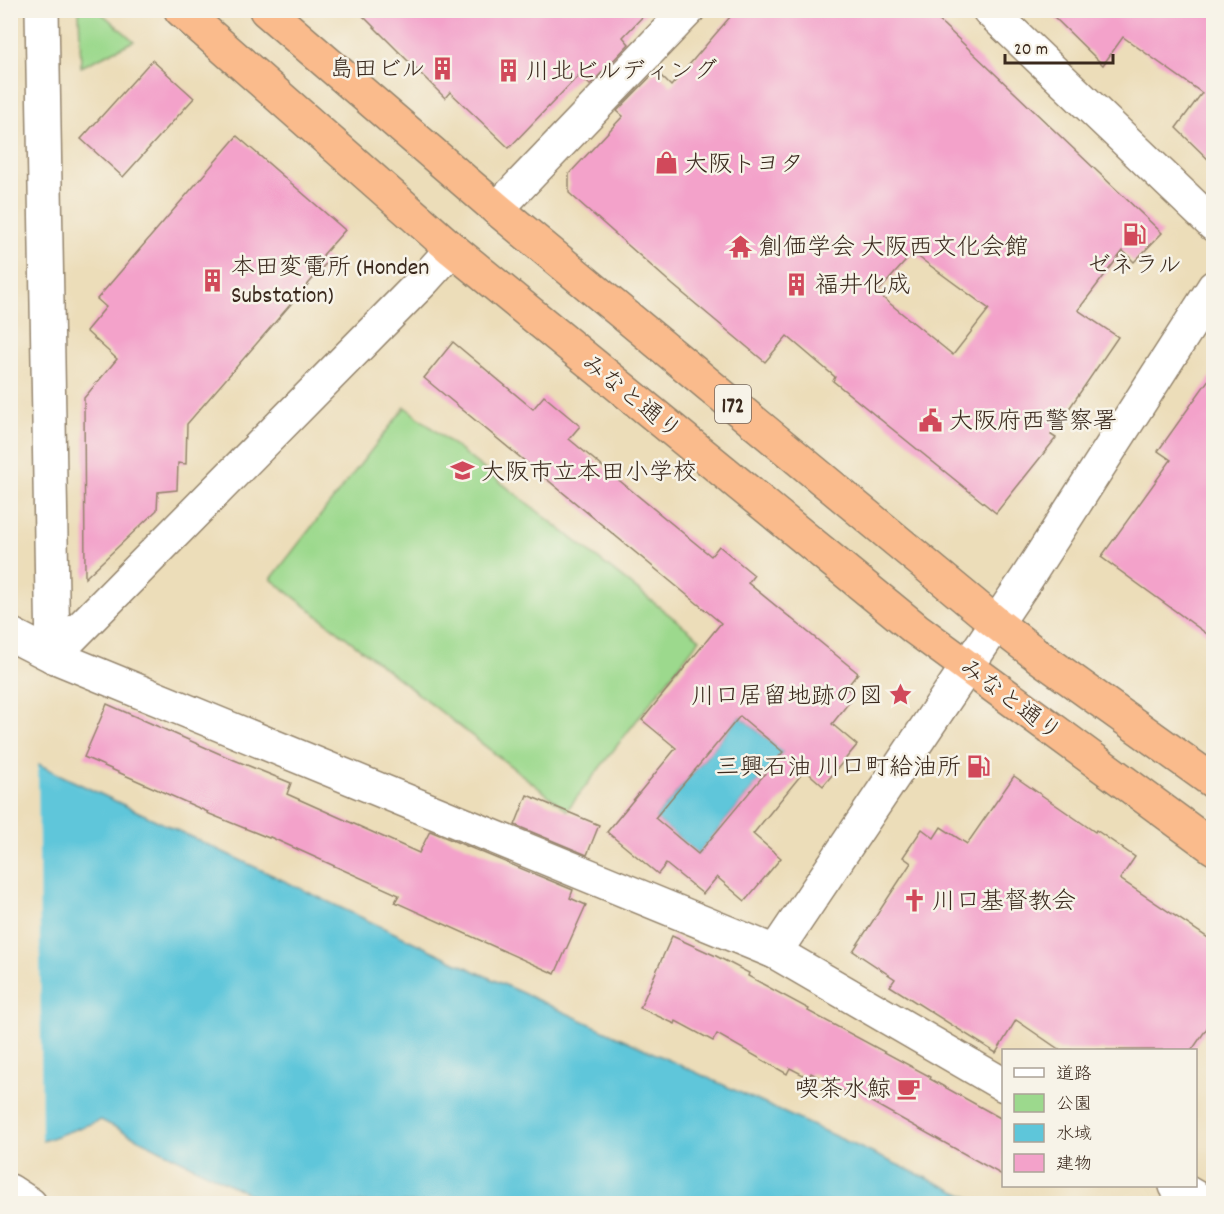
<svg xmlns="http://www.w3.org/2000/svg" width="1224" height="1214" font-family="Dekko,'Klee One',sans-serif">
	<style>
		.green { fill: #9cd98d; stroke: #6c8256; stroke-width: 1.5 }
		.water { fill: #5ec6da; stroke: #4c787c; stroke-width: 1.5 }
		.pier { fill: #ecddb9 }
		.building { fill: #f3a2ca; fill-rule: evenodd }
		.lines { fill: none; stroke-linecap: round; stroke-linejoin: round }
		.minor-casing { stroke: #94846c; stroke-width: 36 }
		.highway-casing { stroke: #94846c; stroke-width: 36 }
		.minor { stroke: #fff; stroke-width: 33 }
		.highway { stroke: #fabb8c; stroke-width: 33 }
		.labels { text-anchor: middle; stroke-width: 5; stroke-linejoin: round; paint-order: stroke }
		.shield { fill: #f7f3e8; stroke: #73665b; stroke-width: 1.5 }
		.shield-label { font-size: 22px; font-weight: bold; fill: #3b2a1e }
		.poi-label { font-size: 24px; fill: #3b2a1e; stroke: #f7f3e8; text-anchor: start }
		.street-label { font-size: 24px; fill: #3b2a1e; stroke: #f7f3e8 }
	</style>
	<rect width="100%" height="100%" fill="#f7f3e8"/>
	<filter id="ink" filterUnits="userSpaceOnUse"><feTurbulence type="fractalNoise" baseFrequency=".0167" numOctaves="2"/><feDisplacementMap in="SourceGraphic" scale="12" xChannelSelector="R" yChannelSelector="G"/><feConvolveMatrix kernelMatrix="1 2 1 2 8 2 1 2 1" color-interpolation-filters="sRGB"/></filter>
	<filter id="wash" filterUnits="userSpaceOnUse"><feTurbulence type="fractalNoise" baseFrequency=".008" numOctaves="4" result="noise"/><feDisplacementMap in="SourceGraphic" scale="24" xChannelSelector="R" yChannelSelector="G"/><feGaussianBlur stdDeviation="1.35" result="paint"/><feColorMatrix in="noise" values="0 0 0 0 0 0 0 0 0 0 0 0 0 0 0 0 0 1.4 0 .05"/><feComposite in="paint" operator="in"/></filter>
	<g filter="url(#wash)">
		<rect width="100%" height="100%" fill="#ecddb9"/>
		<g class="green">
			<polygon points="79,11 99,11 134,41 81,67"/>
			<polygon points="405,407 700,639 567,810 271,579"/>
		</g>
		<g class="water">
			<polygon points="740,716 783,752 698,854 655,818"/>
			<polygon points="11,750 54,772 481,974 981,1203 267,1203 101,1120 37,1143"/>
		</g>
		<polygon class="pier" points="10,747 38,761 42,1144 37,1146 10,1131"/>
		<g id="blocks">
			<g class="building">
				<polygon points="357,10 649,10 623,37 629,44 590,85 579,75 509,148 450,92 445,98"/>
				<path d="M736,10H928L1162,233L1134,262L1123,251L1078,310L1118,337L1051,435L1056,438L996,513L833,381L835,377L787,336L765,362L673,285L569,193V174L623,116L617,111L656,71L671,86ZM913,253L989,309L953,355L877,293Z"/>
				<polygon points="1047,10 1214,10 1214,165 1176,128 1202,93 1123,37 1103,65"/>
				<polygon points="152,60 194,98 123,177 81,139"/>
				<polygon points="237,136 345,230 323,255 329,260 187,424 186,464 178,463 177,490 158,492 157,510 85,578 84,398 117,359 86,331 106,307 97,299"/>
				<path d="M453,342L533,409L544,396L580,426L569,439L711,556L719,546L754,575L748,583L858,673L846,688L855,695L832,724L857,745L823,786L805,770L753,834L781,858L745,901L717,877L703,894L666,864L658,874L607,832L676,748L642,720L721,623L424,378ZM740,716L783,752L698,854L655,818Z"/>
				<polygon points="1214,372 1214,639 1101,557 1171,460 1158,451"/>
				<polygon points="107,704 227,757 291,783 287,794 419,853 430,831 573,890 570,898 586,905 555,974 395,902 399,895 270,837 269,838 207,813 208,812 84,757"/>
				<polygon points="1014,776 1095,832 1096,830 1135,857 1120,879 1214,942 1214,1018 1192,1050 1060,1050 1016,1020 996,1053 890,986 895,979 853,951 911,863 903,857 922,829 934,838 941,827 967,844"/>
				<polygon points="527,795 599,825 587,855 515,825"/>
				<polygon points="672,936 716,956 749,973 748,976 809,1009 808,1011 931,1077 930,1079 1004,1120 1004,1176 850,1090 848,1093 811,1073 809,1078 790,1068 787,1074 717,1034 713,1041 676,1021 675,1024 640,1008"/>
			</g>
		</g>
	</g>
	<g filter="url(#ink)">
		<use href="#blocks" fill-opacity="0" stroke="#94846c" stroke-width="1.5"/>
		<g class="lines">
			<defs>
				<g id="minor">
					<polyline points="989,10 1214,225"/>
					<polyline points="497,209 688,10"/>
					<polyline points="452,249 424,280 53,656 775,952 1004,1085"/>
					<polyline points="10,634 53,656 42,10"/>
					<polyline points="775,952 1027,578 1214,287"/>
					<polyline points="1176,1186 1207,1204"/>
					<polyline points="10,1191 30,1204"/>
				</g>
				<g id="highway">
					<polyline points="181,10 452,249 916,629 1214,848"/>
					<polyline points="266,10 497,209 996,623 1041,658 1214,782"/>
				</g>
			</defs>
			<use href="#minor" class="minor-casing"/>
			<use href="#highway" class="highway-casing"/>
			<use href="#minor" class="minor"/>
			<use href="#highway" class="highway"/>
		</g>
	</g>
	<defs>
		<symbol id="building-bare" viewBox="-9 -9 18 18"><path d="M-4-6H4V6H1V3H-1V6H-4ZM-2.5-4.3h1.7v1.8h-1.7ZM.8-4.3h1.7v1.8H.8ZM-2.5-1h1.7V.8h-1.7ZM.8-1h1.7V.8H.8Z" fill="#d1495b" stroke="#f7f3e8" stroke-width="2.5" paint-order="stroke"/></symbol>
		<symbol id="shop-bare" viewBox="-9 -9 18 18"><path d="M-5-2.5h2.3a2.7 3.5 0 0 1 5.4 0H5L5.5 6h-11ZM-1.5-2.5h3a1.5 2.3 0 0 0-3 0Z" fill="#d1495b" stroke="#f7f3e8" stroke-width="2.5" paint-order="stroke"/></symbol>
		<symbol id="fuel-bare" viewBox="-9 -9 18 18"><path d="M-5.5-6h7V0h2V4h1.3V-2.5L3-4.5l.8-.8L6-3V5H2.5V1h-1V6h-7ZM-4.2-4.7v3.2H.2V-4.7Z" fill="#d1495b" stroke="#f7f3e8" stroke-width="2.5" paint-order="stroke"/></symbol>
		<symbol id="temple-bare" viewBox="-9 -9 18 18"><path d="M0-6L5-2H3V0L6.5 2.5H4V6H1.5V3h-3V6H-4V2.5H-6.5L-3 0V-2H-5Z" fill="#d1495b" stroke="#f7f3e8" stroke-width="2.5" paint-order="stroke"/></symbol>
		<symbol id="civic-bare" viewBox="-9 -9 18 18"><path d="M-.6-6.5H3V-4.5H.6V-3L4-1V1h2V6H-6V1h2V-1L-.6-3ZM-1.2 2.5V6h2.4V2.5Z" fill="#d1495b" stroke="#f7f3e8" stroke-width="2.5" paint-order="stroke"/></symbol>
		<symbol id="school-bare" viewBox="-9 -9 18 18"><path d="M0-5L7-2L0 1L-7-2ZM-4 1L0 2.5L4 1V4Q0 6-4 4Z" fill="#d1495b" stroke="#f7f3e8" stroke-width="2.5" paint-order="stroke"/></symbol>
		<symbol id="sight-bare" viewBox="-9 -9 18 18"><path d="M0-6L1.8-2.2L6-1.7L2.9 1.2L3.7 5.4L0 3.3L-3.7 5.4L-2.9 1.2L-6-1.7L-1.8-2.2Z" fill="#d1495b" stroke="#f7f3e8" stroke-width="2.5" paint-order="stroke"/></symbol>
		<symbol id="church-bare" viewBox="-9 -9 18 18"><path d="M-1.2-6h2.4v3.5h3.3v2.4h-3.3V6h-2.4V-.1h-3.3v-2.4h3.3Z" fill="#d1495b" stroke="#f7f3e8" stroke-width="2.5" paint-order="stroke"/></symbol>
		<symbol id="cafe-bare" viewBox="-9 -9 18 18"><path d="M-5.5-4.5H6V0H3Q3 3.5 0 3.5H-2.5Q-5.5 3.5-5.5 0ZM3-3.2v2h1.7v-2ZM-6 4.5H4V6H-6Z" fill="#d1495b" stroke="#f7f3e8" stroke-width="2.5" paint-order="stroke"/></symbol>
	</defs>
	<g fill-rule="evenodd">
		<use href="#building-bare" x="426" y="52" width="33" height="33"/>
		<use href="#building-bare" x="492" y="54" width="33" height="33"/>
		<use href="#shop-bare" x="650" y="146" width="33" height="33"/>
		<use href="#fuel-bare" x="1118" y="218" width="33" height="33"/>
		<use href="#temple-bare" x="724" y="230" width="33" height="33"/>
		<use href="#building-bare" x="196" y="264" width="33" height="33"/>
		<use href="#building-bare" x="780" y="268" width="33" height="33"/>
		<use href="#civic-bare" x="914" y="404" width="33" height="33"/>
		<use href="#school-bare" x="446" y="454" width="33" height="33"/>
		<use href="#sight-bare" x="884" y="678" width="33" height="33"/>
		<use href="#fuel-bare" x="962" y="750" width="33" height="33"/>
		<use href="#church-bare" x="898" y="884" width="33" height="33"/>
		<use href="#cafe-bare" x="892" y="1072" width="33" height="33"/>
	</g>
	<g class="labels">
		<rect class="shield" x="715" y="385" width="36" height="38" rx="4.5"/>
		<g class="shield-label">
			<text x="733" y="412">172</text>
		</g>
		<g class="poi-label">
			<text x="425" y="76" text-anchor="end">島田ビル</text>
			<text x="526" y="78">川北ビルディング</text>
			<text x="684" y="171">大阪トヨタ</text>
			<text x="759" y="254">創価学会 大阪西文化会館</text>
			<text x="1134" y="272" text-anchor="middle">ゼネラル</text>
			<text x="231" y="274">本田変電所 (Honden<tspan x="231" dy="28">Substation)</tspan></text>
			<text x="815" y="292">福井化成</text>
			<text x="949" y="428">大阪府西警察署</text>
			<text x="481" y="479">大阪市立本田小学校</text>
			<text x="883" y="703" text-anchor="end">川口居留地跡の図</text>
			<text x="961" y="774" text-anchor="end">三興石油 川口町給油所</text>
			<text x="932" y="908">川口基督教会</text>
			<text x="891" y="1096" text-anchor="end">喫茶水鯨</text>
		</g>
		<g class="street-label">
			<text transform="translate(632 396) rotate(39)" y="8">みなと通り</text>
			<text transform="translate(1011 699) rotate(37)" y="8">みなと通り</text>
		</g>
	</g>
	<rect width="1224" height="1214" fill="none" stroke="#f7f3e8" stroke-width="36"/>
	<rect x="1002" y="1049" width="195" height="138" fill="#f7f3e8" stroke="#aca397" stroke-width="1.5"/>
	<rect x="1014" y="1068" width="30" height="9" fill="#ffffff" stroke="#aca397" stroke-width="1.5"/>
	<text x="1056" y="1079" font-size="18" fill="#3b2a1e">道路</text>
	<rect x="1014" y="1094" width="30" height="18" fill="#9cd98d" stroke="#aca397" stroke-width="1.5"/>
	<text x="1056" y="1109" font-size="18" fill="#3b2a1e">公園</text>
	<rect x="1014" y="1124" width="30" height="18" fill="#5ec6da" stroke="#aca397" stroke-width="1.5"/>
	<text x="1056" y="1139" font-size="18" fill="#3b2a1e">水域</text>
	<rect x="1014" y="1154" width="30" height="18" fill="#f3a2ca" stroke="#aca397" stroke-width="1.5"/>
	<text x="1056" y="1169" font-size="18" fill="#3b2a1e">建物</text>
	<path d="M1005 54v9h108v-9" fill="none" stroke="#3b2a1e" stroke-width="3"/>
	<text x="1014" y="54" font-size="18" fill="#3b2a1e" stroke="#f7f3e8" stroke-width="4.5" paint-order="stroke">20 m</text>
</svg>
